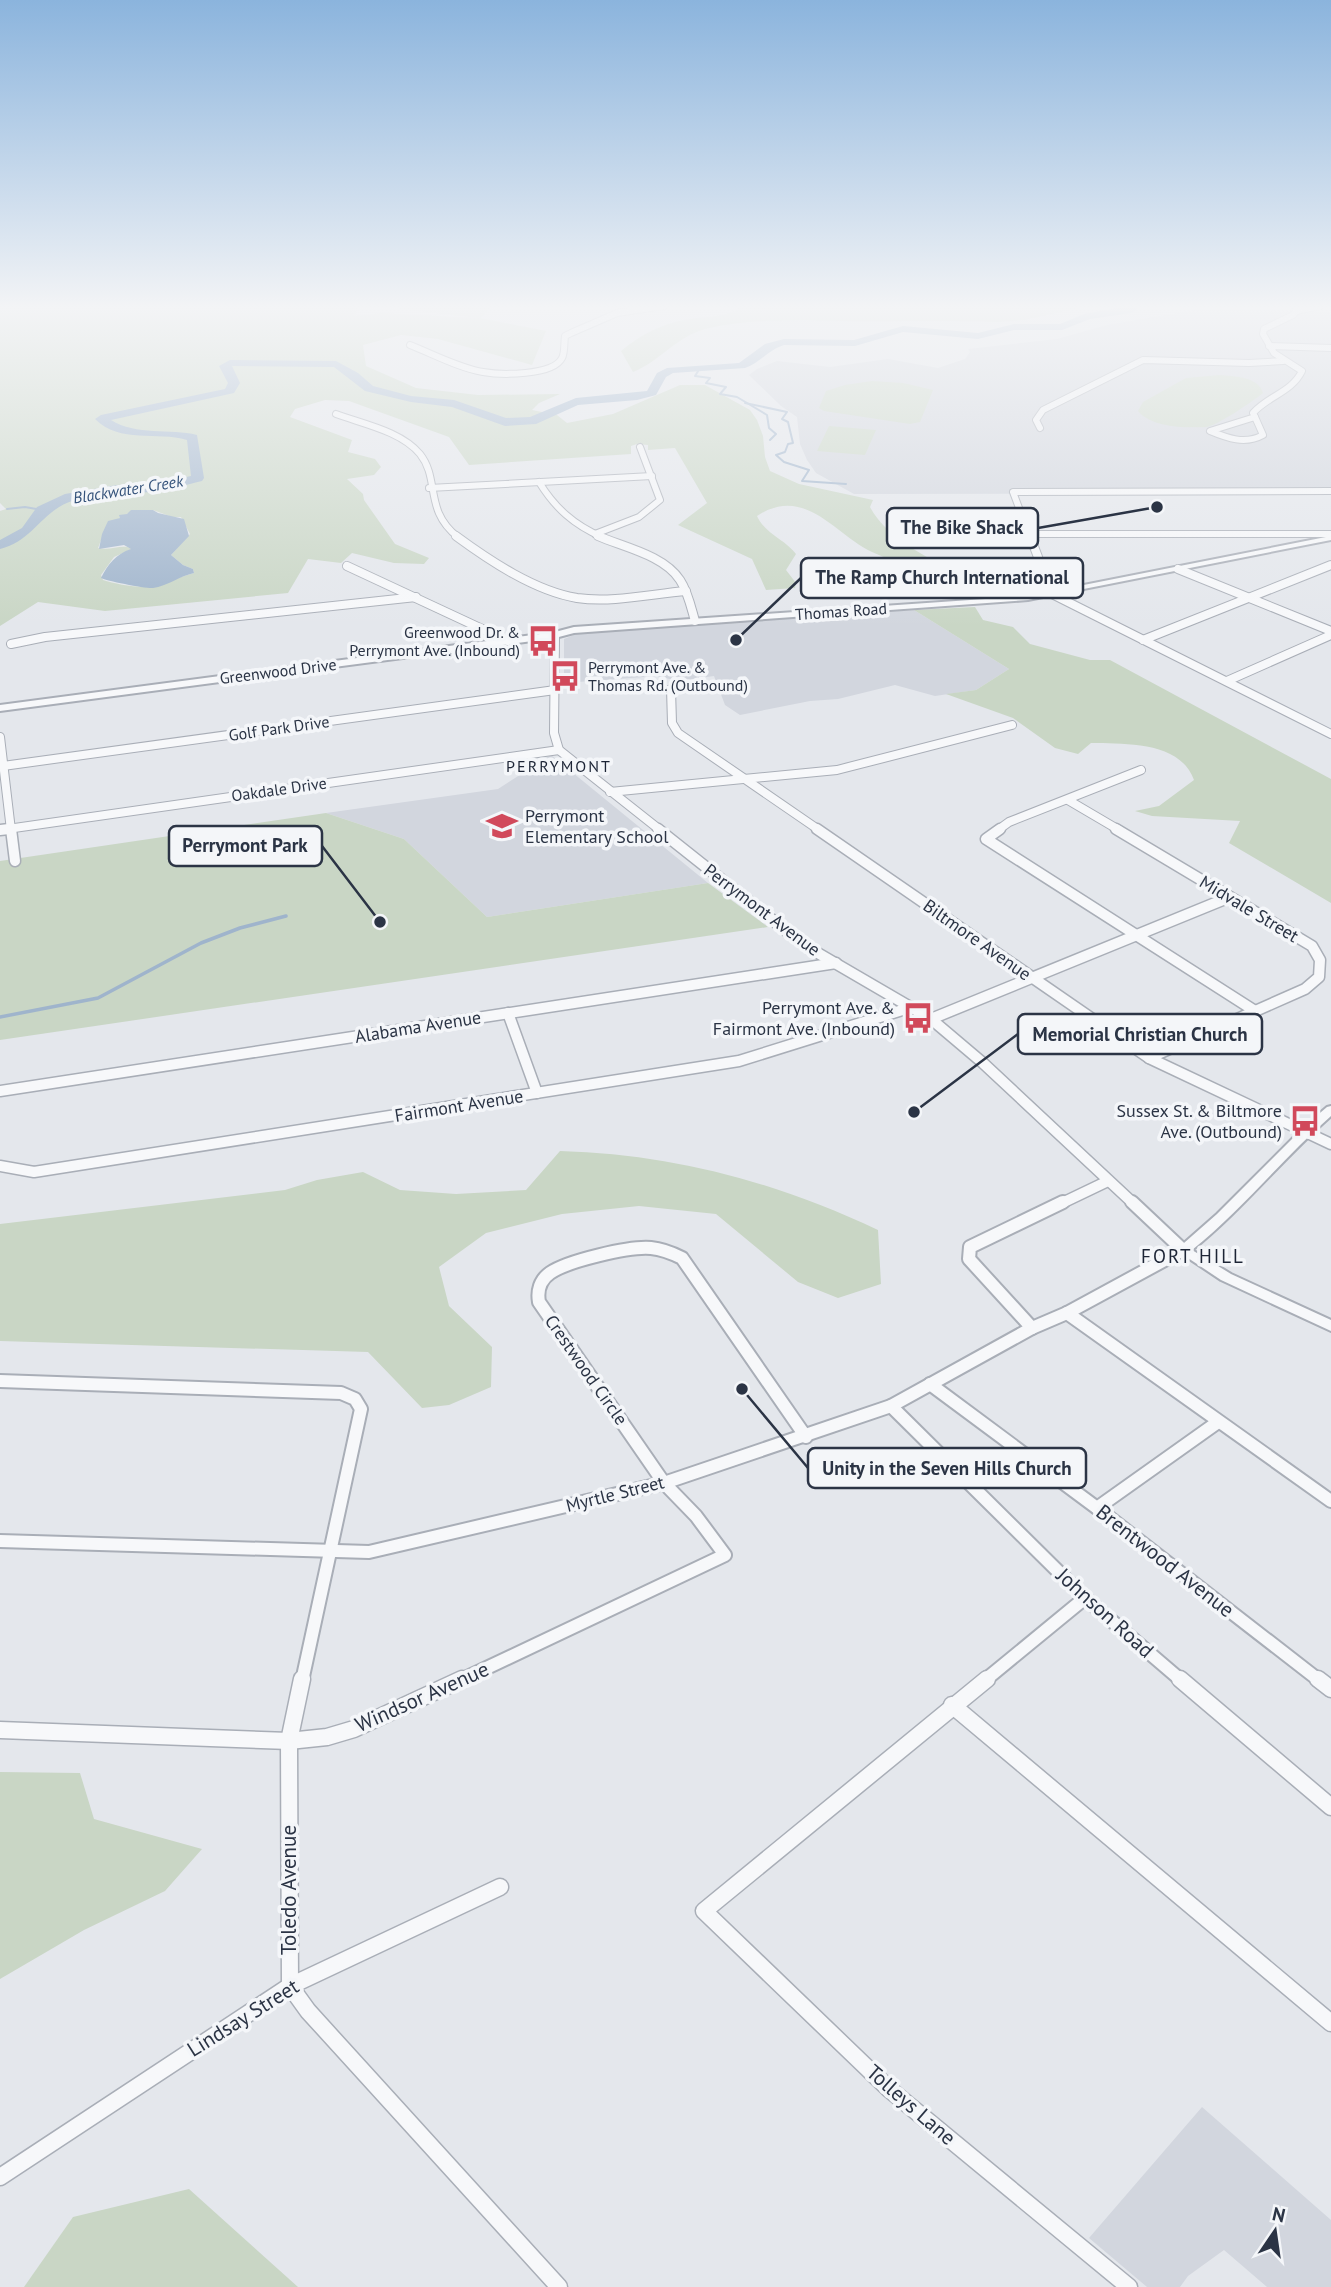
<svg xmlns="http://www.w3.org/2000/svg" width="1331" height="2287" font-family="'PT Sans',sans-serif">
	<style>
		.built { fill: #d2d6de }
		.green { fill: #c9d6c5; fill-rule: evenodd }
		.water { fill: #9fb4cc }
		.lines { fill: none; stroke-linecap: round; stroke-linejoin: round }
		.stream-far1 { stroke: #9fb4cc; stroke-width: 2 }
		.stream { stroke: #9fb4cc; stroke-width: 3.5 }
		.river { fill: #9fb4cc; fill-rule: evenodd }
		.minor-far4-casing { stroke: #a9aeb7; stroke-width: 8 }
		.minor-far3-casing { stroke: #a9aeb7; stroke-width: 10 }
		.minor-far2-casing { stroke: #a9aeb7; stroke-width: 13 }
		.minor-far1-casing { stroke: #a9aeb7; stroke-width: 16 }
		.minor-casing { stroke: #a9aeb7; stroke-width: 19 }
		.tertiary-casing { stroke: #a9aeb7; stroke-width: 4 }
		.minor-far4 { stroke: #f7f8fa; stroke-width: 6 }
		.minor-far3 { stroke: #f7f8fa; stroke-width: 8 }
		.minor-far2 { stroke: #f7f8fa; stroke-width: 10 }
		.minor-far1 { stroke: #f7f8fa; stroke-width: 12 }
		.minor { stroke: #f7f8fa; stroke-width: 16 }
		.tertiary { fill: #f7f8fa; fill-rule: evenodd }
		.labels { text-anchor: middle; stroke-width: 7; stroke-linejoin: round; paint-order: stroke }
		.far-water-label { font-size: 16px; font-style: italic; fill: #34527a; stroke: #f4f6f9 }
		.far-street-label { font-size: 16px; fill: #2b3445; stroke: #f4f6f9 }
		.far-poi-label { font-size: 16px; fill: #2b3445; stroke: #f4f6f9; text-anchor: end }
		.far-neighbourhood-label { font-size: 16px; letter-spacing: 2px; fill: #1d2536; stroke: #f4f6f9 }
		.poi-label { font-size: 18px; fill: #2b3445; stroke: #f4f6f9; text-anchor: end }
		.street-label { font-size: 18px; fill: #2b3445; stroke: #f4f6f9 }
		.neighbourhood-label { font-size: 19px; letter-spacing: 2px; fill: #1d2536; stroke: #f4f6f9 }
		.near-street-label { font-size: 21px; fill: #2b3445; stroke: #f4f6f9 }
		.leader { fill: none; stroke: #2b3445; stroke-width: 2.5 }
		.callout-dot { fill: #2b3445; stroke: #f4f6f9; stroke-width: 2.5 }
		.callout { fill: #f4f6f9; stroke: #2b3445; stroke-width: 2.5 }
		.callout-label { font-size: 19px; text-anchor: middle; font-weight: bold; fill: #2b3445 }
	</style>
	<rect width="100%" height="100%" fill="#e4e7ec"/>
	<g class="built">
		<polygon points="1201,309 1331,312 1331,493 854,494 816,473 807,460 800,444 797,417 781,406 749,375 757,369 777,361 830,367 888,359 938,368 965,359 970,352 968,349 1057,339 1107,325"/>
		<polygon points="914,610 1009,669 976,690 935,696 895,685 838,699 810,701 740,715 725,705 714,676 678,681 657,676 564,683 564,639 579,633"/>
		<polygon points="551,755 708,883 487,917 404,839 326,813 498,789"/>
		<polygon points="1202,2107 1331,2220 1331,2287 1267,2287 1224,2250 1188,2276 1180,2287 1147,2287 1089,2238"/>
	</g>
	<g class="green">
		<path d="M0,306H360L354,316L381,313L478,318L399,309L402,306H493L480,318L546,331L532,365L438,339L401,335L363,345L366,366L416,388L478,395L560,394L539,403L532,410L557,415L567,423L613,414L680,385H705L750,410L757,420L763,436L765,457L770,471L799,484L873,500L870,507C886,536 915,550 943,566L922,574C906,564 889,560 872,552C835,535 805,484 757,516C764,533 786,540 796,554L786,570L796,583L795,588L766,590L752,559L678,525L707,503L675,448L648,450V445L637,444L631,446V454L469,465L449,437L349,401L325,400L295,409L290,417L352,440L348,452L375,459L381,467L374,475L347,479L363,494L364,500L395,544L429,558L424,564L394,563L352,553L341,563L308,559L288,593L105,611L38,602L0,626V511L6,509L0,503ZM153,510L172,517H181L190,534L171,555L183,565L193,569L194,573C182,576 174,580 163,584C147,590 118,585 103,580L101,575L114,557L132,549C124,543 111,551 98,548L107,525L131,512Z"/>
		<path d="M742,306H1089L1024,320L998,322C946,320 895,322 843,321C799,320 748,318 705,329C676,337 659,362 633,372L621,351C641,334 663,323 690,319C708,316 727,318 742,306Z"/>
		<path d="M1220,375C1234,376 1259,377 1263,393C1255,400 1215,427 1206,427C1186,428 1152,428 1138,411L1143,402L1186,378Z"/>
		<polygon points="872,381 903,383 933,390 920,422 910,424 824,411 819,408 826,391 845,385"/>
		<polygon points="829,426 876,430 865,455 817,451"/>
		<path d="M975,607L983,620L1013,627L1030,644L1090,660H1110L1331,779V903L1229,843L1240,821L1152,816L1135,811L1159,806L1194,780C1180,741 1126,744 1091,743L1078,754L1055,748L1013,718L946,694L976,690L1009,669L914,610Z"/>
		<polygon points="326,813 404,839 487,917 708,883 768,927 0,1040 0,861"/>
		<path d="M560,1151C673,1154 776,1182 878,1230L881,1284L838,1298L798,1282L716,1214L639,1206L562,1214L486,1233L439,1267L449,1306L492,1347L491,1387L449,1405L422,1408L368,1352L0,1341V1224L285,1190L317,1180L363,1172L400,1190L456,1194L526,1190Z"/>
		<polygon points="0,1772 80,1773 94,1819 202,1849 165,1891 84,1930 0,1979"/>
		<polygon points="189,2189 298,2287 24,2287 73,2217"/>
	</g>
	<path class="water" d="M131,510H153L158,513L184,519L189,536L171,555L183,565L193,569L194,573C180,576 167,586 153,588C148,589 106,581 101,578C108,564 116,554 131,549L124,545L99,549L102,534L108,521L120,518L119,515L127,514Z"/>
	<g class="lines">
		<g class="stream-far1">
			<polyline points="700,368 695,376 710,378 706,383 726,387 720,394 737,397 767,415 769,428 776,434 770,440"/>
			<polyline points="745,403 787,412 782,419 788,422 793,443 788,444 785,452 776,455 784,462 809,470 802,481 846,484"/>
			<polyline points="7,509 25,507 42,510"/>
		</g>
		<polyline class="stream" points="0,1017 98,998 201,943 240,928 286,916"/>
		<path class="river" d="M1127,306H1141L1131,313L1090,319L1062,330H1014L978,339L903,332L855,346L784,345C768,350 760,363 745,368L673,373L666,377L656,395L637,400L578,405L536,424L505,426L452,407L411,402L365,391L334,367L232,366L240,383L234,393L111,420C136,436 170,428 197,435L204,478L202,481C185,485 167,490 150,492C125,494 99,493 75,500C41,510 35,540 0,549V540L22,528L37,507L65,494L117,485L152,484L191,476L187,440C157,431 120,444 95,419L101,415L225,389L228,383L219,366L230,360L336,361L358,373L373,386L411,396L454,400L506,418L530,417L576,398L647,391L657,373L667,368L739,363L765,344L784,339L854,340L903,326L978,333L1014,324H1060L1084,314Z"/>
		<defs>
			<g id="minor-far4">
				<polyline points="1296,311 1320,306"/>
				<path d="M410,345C433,354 459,368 483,372C500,375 553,376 562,358C565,353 564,342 565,336L571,333L617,313L664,306"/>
				<polyline points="1269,346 1331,348"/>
				<path d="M336,414C363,424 401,431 420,454C440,479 424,511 458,537"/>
				<path d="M1255,417L1263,435C1245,445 1227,438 1210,431Z"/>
				<path d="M1255,417L1253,413C1268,396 1292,392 1302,371L1274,353L1263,334L1264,329L1293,315L1300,306"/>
				<polyline points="1040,428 1036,420 1043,410 1143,360 1249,363 1283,361"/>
				<path d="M539,482C555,508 574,525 602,537"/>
				<polyline points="429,488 652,476"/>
				<polyline points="595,534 639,517 660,500 640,447"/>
				<polyline points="1028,534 1331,534"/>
				<polyline points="1030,537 1013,492 1331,491"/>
			</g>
			<g id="minor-far3">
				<path d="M456,536C490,561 535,591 577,598C612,603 651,594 686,591"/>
				<path d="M598,536C623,547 664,555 680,580C688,592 691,607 695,621"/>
				<polyline points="1030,536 1052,594 1331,734"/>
				<polyline points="347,566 508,641"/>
				<polyline points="1178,569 1331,631"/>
				<polyline points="555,635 554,733 559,750 660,830"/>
				<polyline points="1143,640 1331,565"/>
				<polyline points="11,644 45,637 416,597"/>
				<polyline points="1227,681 1331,635"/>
				<polyline points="671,689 672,723 678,733 819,830"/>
				<polyline points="0,737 11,830"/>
				<polyline points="3,766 555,690"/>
				<polyline points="610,792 837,770 1012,725"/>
				<polyline points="1068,800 1119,830"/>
				<polyline points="0,830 559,750"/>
				<polyline points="998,830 1009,822 1141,770"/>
			</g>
			<g id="minor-far2">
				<polyline points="11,829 15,861"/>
				<polyline points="658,829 804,945 931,1019 983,1063 1134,1204"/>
				<polyline points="817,829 1149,1058 1331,1144"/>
				<polyline points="1000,829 986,839 1255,1011"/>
				<polyline points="1116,829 1312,946 1320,960 1319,977 1305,989 1149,1058"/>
				<polyline points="0,830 9,829"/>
				<polyline points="508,1013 537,1093"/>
				<polyline points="931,1019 1230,897"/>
				<polyline points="0,1091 836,963"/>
				<polyline points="0,1166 34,1172 739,1061 912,1007"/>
				<polyline points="1060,1204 1108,1181"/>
			</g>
			<g id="minor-far1">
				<polyline points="1067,1313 1331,1501"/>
				<polyline points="1032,1328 969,1259 970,1247 1063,1202"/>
				<polyline points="0,1381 341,1393 355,1399 361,1409 302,1681"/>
				<polyline points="930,1384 1097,1508 1320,1681"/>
				<polyline points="891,1406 1085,1598 1182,1681"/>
				<polyline points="1097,1508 1218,1422"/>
				<polyline points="0,1541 369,1552 664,1483 891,1406 1032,1328 1067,1313 1183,1250 1132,1202"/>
				<path d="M459,1681L725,1555L696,1516L664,1483L539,1302C537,1291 540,1280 550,1273C567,1261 630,1246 651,1248C662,1249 672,1253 682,1258L806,1437"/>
				<polyline points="984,1681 1085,1598"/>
			</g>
			<g id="minor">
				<polyline points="302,1679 289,1741 290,1986 308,2011 559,2287"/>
				<polyline points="987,1679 704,1911 889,2089 1129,2287"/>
				<polyline points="1180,1679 1331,1807"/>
				<polyline points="1318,1679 1331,1689"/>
				<polyline points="952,1705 1331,2023"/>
				<polyline points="0,1730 289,1741 327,1737 354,1729 462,1679"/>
				<polyline points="0,2177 290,1986 500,1887"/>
			</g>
			<g id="tertiary">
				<polygon points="1331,536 1331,540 1028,600 574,633 555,638 0,711 0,705 555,632 574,627 1028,596"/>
				<path d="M1331,1106V1116C1282,1159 1242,1210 1192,1250L1231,1274L1331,1320V1331L1221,1280L1176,1250L1217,1214L1307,1124L1327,1107Z"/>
			</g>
		</defs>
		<use href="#minor-far4" class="minor-far4-casing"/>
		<use href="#minor-far3" class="minor-far3-casing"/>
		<use href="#minor-far2" class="minor-far2-casing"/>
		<use href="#minor-far1" class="minor-far1-casing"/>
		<use href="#minor" class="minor-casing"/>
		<use href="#tertiary" class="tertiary-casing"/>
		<use href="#minor-far4" class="minor-far4"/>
		<use href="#minor-far3" class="minor-far3"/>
		<use href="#minor-far2" class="minor-far2"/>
		<use href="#minor-far1" class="minor-far1"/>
		<use href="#minor" class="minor"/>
		<use href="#tertiary" class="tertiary"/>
	</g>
	<linearGradient id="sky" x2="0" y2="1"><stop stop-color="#8bb4dd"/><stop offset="0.49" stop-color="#f3f4f6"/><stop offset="1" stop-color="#f3f4f6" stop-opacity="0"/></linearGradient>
	<rect width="1331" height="627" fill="url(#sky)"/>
	<defs>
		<symbol id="bus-bare" viewBox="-9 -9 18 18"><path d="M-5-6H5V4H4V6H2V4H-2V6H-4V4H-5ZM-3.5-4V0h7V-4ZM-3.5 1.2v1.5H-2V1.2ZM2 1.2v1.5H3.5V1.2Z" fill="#d1495b" stroke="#f4f6f9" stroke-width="2.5" paint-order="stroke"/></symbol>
		<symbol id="school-bare" viewBox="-9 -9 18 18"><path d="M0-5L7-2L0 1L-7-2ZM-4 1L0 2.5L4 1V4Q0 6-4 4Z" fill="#d1495b" stroke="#f4f6f9" stroke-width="2.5" paint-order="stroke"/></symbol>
	</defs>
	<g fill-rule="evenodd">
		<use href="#bus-bare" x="521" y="619" width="44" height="44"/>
		<use href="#bus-bare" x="543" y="654" width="44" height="44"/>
		<use href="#school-bare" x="480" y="804" width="44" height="44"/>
		<use href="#bus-bare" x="896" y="996" width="44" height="44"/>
		<use href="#bus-bare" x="1283" y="1099" width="44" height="44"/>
	</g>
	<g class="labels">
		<g class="far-water-label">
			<text transform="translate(128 489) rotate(-9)" y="6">Blackwater Creek</text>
		</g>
		<g class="far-street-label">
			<text transform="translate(841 611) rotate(-4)" y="6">Thomas Road</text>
			<text transform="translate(278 671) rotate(-7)" y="6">Greenwood Drive</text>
			<text transform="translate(279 728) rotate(-8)" y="6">Golf Park Drive</text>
			<text transform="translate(279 789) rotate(-8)" y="6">Oakdale Drive</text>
		</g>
		<g class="far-poi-label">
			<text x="520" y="638">Greenwood Dr. &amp;<tspan x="520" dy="18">Perrymont Ave. (Inbound)</tspan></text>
			<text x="588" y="673" text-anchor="start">Perrymont Ave. &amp;<tspan x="588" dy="18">Thomas Rd. (Outbound)</tspan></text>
		</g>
		<g class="far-neighbourhood-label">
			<text x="559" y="772">PERRYMONT</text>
		</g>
		<g class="poi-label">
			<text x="525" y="822" text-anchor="start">Perrymont<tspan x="525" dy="21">Elementary School</tspan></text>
			<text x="895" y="1014">Perrymont Ave. &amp;<tspan x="895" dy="21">Fairmont Ave. (Inbound)</tspan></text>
			<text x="1282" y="1117">Sussex St. &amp; Biltmore<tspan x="1282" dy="21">Ave. (Outbound)</tspan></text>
		</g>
		<g class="street-label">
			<text transform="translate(1249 909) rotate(31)" y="6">Midvale Street</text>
			<text transform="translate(762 910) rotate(37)" y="6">Perrymont Avenue</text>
			<text transform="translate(977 940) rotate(35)" y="6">Biltmore Avenue</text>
			<text transform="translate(418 1027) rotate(-9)" y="6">Alabama Avenue</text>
			<text transform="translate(459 1106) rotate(-9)" y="6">Fairmont Avenue</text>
			<text transform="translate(586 1370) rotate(55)" y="6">Crestwood Circle</text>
			<text transform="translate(615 1494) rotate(-14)" y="6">Myrtle Street</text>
		</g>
		<g class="neighbourhood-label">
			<text x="1193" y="1263">FORT HILL</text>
		</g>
		<g class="near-street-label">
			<text transform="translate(1165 1561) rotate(38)" y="7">Brentwood Avenue</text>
			<text transform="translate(1105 1613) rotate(42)" y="7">Johnson Road</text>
			<text transform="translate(422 1697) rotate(-24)" y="7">Windsor Avenue</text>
			<text transform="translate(289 1890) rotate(-90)" y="7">Toledo Avenue</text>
			<text transform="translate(243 2018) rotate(-32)" y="7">Lindsay Street</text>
			<text transform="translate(911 2105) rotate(41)" y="7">Tolleys Lane</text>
		</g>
	</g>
	<path class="leader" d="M1157 507L1038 528M736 640L801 578M380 922L322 846M914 1112L1018 1034M742 1389L808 1468"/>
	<g class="callout-dot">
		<circle cx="1157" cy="507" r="7"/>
		<circle cx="736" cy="640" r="7"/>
		<circle cx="380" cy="922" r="7"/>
		<circle cx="914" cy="1112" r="7"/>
		<circle cx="742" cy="1389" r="7"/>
	</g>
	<g class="callout">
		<rect x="887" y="508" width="151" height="40" rx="7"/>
		<rect x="801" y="558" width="282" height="40" rx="7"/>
		<rect x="169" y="826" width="153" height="40" rx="7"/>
		<rect x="1018" y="1014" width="244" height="40" rx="7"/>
		<rect x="808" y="1448" width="278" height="40" rx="7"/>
	</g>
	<g class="callout-label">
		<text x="962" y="534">The Bike Shack</text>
		<text x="942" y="584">The Ramp Church International</text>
		<text x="245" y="852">Perrymont Park</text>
		<text x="1140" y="1041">Memorial Christian Church</text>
		<text x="947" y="1475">Unity in the Seven Hills Church</text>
	</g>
	<g transform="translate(1275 2231) rotate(13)" stroke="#f4f6f9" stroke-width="5" paint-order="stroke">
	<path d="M0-5L12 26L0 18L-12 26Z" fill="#2b3445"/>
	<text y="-10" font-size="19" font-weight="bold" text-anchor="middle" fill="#2b3445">N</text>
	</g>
</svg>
